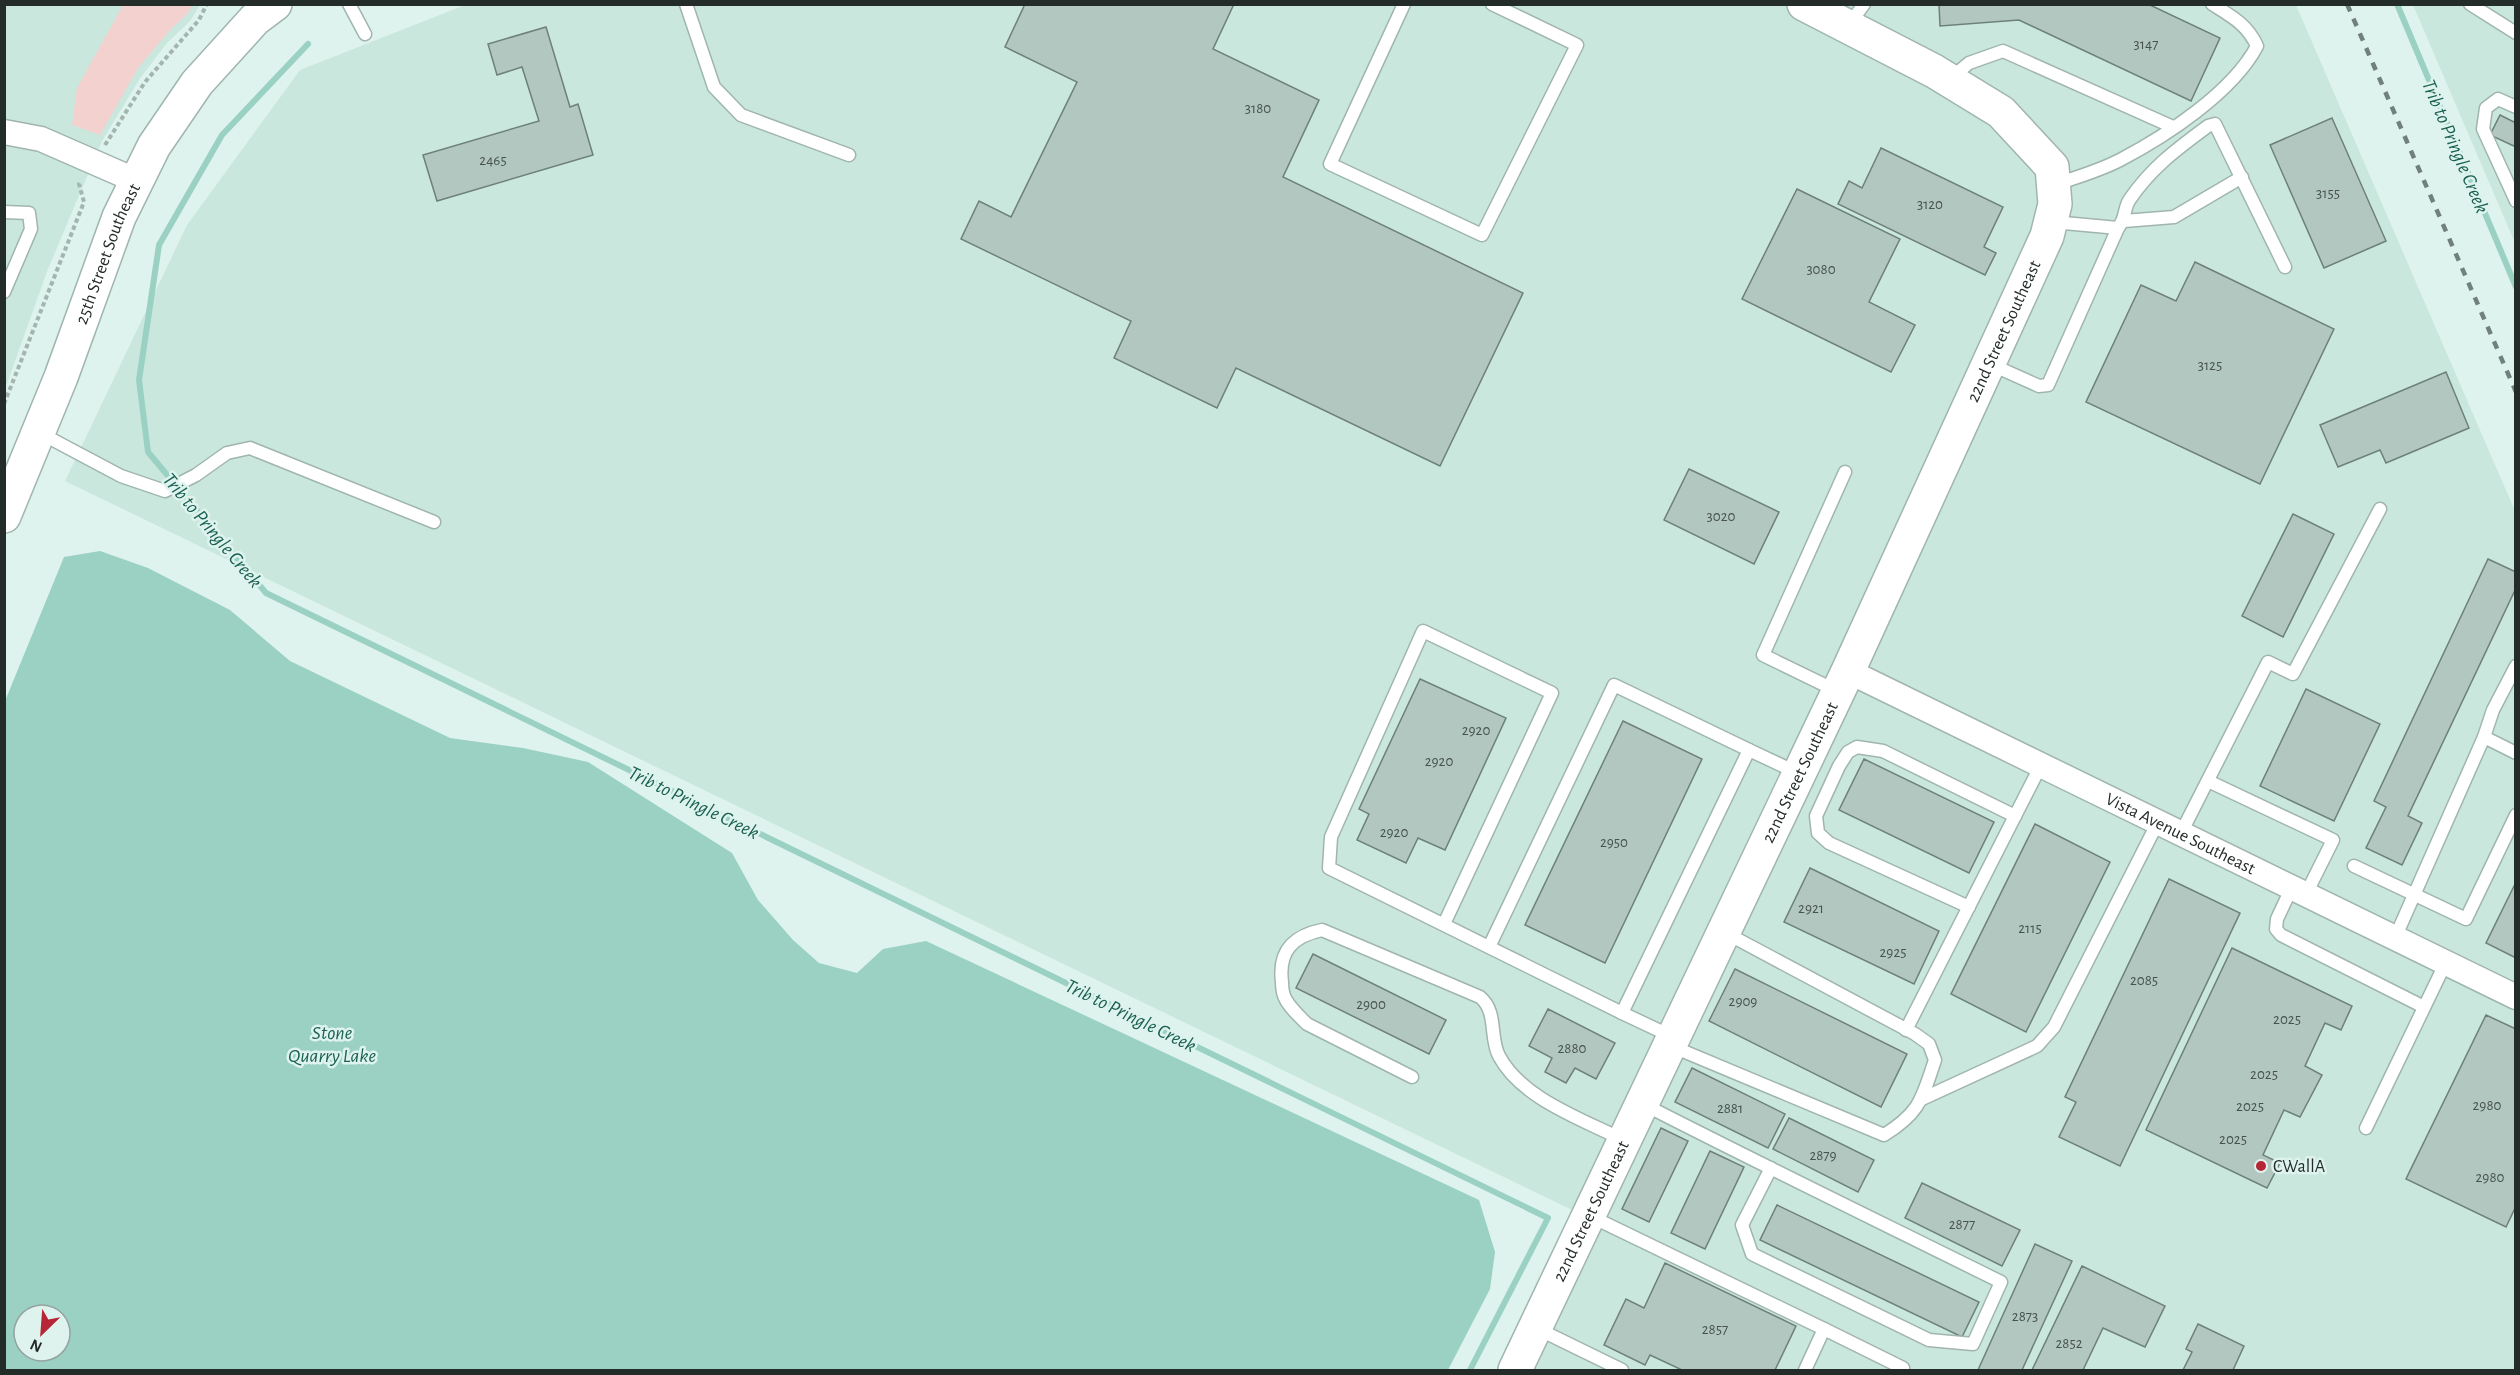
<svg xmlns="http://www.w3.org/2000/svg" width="2520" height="1375" font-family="'Alegreya Sans',sans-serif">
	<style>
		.built { fill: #cae7de }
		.green { fill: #f3d1cf }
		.water { fill: #9ad1c2; fill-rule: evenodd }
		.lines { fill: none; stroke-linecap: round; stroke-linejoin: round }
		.stream { stroke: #9ad1c2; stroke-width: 6 }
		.building { fill: #b2c7c0; stroke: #6d807a; stroke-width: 1.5 }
		.lane-casing { stroke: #a0b5af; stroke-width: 15 }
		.street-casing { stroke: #a0b5af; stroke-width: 27 }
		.secondary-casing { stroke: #a0b5af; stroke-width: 36 }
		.path { stroke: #a4b5b0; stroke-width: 4; stroke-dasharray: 4.5 3; stroke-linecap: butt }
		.lane { stroke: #fff; stroke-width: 12 }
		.street { stroke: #fff; stroke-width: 24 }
		.secondary { stroke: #fff; stroke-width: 33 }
		.rail { stroke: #72807c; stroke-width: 4.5; stroke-dasharray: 8 8; stroke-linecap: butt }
		.poi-dot { fill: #b72536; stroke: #def3ed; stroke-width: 2 }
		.labels { text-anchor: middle; stroke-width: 5; stroke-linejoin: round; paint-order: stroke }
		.number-label { font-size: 15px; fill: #485350 }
		.street-label { font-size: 18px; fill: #242c2a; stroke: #def3ed }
		.poi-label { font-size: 18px; fill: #242c2a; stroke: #def3ed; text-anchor: start }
		.water-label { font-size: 20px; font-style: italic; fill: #1b6152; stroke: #def3ed }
	</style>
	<rect width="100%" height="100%" fill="#def3ed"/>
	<g class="built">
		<polygon points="5,5 200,5 190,21 167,43 141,77 102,141 48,269 5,389"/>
		<polygon points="465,5 2296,5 2515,511 2515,1370 1532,1370 1601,1224 65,481 187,225 300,70"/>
		<polygon points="2413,5 2515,5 2515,243"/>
	</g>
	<polygon class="green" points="123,5 192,5 188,13 170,30 138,68 100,135 72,125 77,88"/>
	<path class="water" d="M100,551L148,568L230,610L290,661L450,738L523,748L588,762L732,853L758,900L793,940L819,963L857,973L883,949L926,941L1479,1200L1495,1252L1490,1289L1448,1370H5V701L64,557ZM24,1315H60V1351H24Z"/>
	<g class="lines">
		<g class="stream">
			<polyline points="2397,4 2516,287"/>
			<polyline points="308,44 222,135 159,245 139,380 148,452 266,593 1548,1218 1470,1370"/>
		</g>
	</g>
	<g class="building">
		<polygon points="1025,4 1234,4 1213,49 1319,100 1283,177 1523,293 1440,466 1236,368 1217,408 1114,358 1131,321 961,239 979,201 1011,217 1077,82 1005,47"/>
		<polygon points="1939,4 2148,4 2220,38 2191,101 2019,20 1940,26"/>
		<polygon points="546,27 570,107 578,104 593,155 437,201 423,155 539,121 522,67 497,75 488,44"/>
		<polygon points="2500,115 2516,123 2516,147 2490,135"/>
		<polygon points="2332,118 2386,241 2324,268 2270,145"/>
		<polygon points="1881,148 2003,207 1984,247 1996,253 1985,275 1838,204 1849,181 1862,188"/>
		<polygon points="1797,189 1900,239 1869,302 1915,325 1891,372 1742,299"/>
		<polygon points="2195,262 2334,329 2260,484 2086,402 2141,285 2176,301"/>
		<polygon points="2446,372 2469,428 2386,463 2380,450 2338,467 2320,425"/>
		<polygon points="1689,469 1779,512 1754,564 1664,520"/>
		<polygon points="2293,514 2334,534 2283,637 2242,616"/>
		<polygon points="2488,559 2516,572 2516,588 2408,816 2422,823 2402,865 2366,848 2386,807 2374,801"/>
		<polygon points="1420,679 1506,718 1445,850 1418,838 1406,863 1357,840 1369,814 1359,809"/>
		<polygon points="2306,689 2380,724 2334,821 2260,786"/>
		<polygon points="1623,721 1702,759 1605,963 1525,925"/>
		<polygon points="1864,759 1994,822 1969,873 1839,810"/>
		<polygon points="2035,824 2110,862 2026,1032 1951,994"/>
		<polygon points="1810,868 1939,931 1914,984 1784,922"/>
		<polygon points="2169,879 2240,913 2120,1166 2059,1137 2076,1102 2065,1097"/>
		<polygon points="2516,882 2516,958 2486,943"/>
		<polygon points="2232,948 2352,1006 2341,1030 2325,1023 2305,1066 2322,1075 2300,1117 2284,1110 2263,1155 2280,1163 2267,1188 2146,1130"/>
		<polygon points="1313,954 1446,1020 1429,1054 1296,988"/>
		<polygon points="1735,969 1907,1054 1881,1107 1709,1021"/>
		<polygon points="1548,1009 1615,1043 1596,1079 1575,1068 1566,1083 1545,1072 1552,1058 1529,1046"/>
		<polygon points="2486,1015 2516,1029 2516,1206 2506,1227 2406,1179"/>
		<polygon points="1692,1068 1785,1114 1768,1148 1675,1102"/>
		<polygon points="1789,1118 1874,1160 1858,1192 1773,1149"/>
		<polygon points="1661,1128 1688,1141 1649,1222 1622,1209"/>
		<polygon points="1710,1151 1744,1167 1705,1249 1671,1233"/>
		<polygon points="1922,1183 2020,1230 2002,1266 1905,1218"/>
		<polygon points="1777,1205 1979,1302 1962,1337 1760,1240"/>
		<polygon points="2035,1244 2072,1261 2022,1370 1978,1370"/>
		<polygon points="1665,1263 1796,1326 1775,1370 1682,1370 1650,1355 1645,1365 1604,1345 1626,1299 1644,1308"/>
		<polygon points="2082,1266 2165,1306 2145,1347 2103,1328 2083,1370 2032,1370"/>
		<polygon points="2198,1324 2244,1346 2233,1370 2183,1370 2192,1352 2186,1349"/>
	</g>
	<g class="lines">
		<defs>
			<g id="lane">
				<polyline points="349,4 365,34"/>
				<polyline points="686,4 714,87 741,115 849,155"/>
				<polyline points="1404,4 1330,164 1482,235 1577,45 1492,4"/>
				<polyline points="2470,4 2516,33"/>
				<polyline points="1849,25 1864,4"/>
				<polyline points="1950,79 1969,63 2003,51 2173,127"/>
				<polyline points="2516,107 2498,99 2486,108 2483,129 2516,201"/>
				<path d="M2055,185C2076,177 2099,171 2120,160C2166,136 2233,92 2257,46C2247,24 2231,16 2212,4"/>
				<polyline points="4,212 29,213 31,229 4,292"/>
				<polyline points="2124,221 2174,217 2242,177"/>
				<path d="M2118,228C2127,217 2123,209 2130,199C2152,167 2177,149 2208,126L2215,124L2285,267"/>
				<polyline points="1990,364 2039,386 2048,385 2118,228 2053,222"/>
				<polyline points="40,433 121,476 165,491 196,475 227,453 250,448 434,522"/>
				<polyline points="1837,691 1763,655 1845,472"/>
				<polyline points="2484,737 2493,710 2516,666"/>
				<polyline points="2208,781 2333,840 2306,894"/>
				<polyline points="2181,833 2268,662 2293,674 2380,509"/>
				<polyline points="2354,866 2466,919 2516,815"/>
				<polyline points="2292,887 2277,919 2276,929 2281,935 2424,1007"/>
				<polyline points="1969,907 1829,843 1818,833 1816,816 1839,766 1848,752 1857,747 1883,751 2015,816"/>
				<polyline points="1444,924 1552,693 1423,631 1331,837 1329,868 1622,1013"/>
				<polyline points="2395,938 2484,737 2516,753"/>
				<polyline points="1489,947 1614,685 1749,750"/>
				<polyline points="1906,1030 2041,765"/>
				<polyline points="1673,1037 1622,1013 1749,750 1798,773"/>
				<path d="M1671,1046L1884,1135C1921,1112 1922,1098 1935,1060L1929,1044L1915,1034L1724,932"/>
				<path d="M1412,1077L1307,1024C1300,1017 1291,1009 1286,1000C1283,995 1282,988 1282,982C1278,951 1293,936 1322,930L1480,997C1498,1012 1489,1037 1499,1056C1522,1099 1582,1119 1623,1140"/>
				<polyline points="1922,1099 2037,1046 2054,1027 2158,822"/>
				<path d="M1643,1104C1762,1165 1882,1223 2001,1282L1973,1344L1929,1340L1752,1254L1742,1225L1771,1168"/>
				<polyline points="2366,1128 2446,962"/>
				<polyline points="1590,1216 1824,1329"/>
				<polyline points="1536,1328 1622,1370"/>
				<polyline points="1805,1370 1824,1329 1903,1368 1902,1370"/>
			</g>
			<g id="street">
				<polyline points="4,132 41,139 137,181"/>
				<path id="s1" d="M1848,671L2516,997"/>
			</g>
			<g id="secondary">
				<path id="s2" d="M4,516L61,377L119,217L154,146L197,83L255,19L275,4"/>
				<path id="s3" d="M1515,1370L1848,671L2047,236L2055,204L2052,167L2001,112L1934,71L1804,4"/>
			</g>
		</defs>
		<use href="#lane" class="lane-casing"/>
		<use href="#street" class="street-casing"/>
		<use href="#secondary" class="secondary-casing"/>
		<g class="path">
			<polyline points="105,145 145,82 199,20 207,4"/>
			<polyline points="4,404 84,202 79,184 81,181"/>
		</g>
		<use href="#lane" class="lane"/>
		<use href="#street" class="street"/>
		<use href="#secondary" class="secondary"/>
		<polyline class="rail" points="2347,4 2516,392"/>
	</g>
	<circle class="poi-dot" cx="2261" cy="1166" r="6"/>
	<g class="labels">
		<g class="number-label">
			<text x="2146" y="49">3147</text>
			<text x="1258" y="113">3180</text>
			<text x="493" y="165">2465</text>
			<text x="2328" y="198">3155</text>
			<text x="1930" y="209">3120</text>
			<text x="1821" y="274">3080</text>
			<text x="2210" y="370">3125</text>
			<text x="1721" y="521">3020</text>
			<text x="1476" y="735">2920</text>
			<text x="1439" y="766">2920</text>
			<text x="1394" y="837">2920</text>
			<text x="1614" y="847">2950</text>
			<text x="1811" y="913">2921</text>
			<text x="2030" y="933">2115</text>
			<text x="1893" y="957">2925</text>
			<text x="2144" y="985">2085</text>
			<text x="1743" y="1006">2909</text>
			<text x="1371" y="1009">2900</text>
			<text x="2287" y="1024">2025</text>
			<text x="1572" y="1053">2880</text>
			<text x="2264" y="1079">2025</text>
			<text x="2487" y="1110">2980</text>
			<text x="2250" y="1111">2025</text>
			<text x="1730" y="1113">2881</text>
			<text x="2233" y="1144">2025</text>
			<text x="1823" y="1160">2879</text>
			<text x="2490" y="1182">2980</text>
			<text x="1962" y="1229">2877</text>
			<text x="2025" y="1321">2873</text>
			<text x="1715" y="1334">2857</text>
			<text x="2069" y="1348">2852</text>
		</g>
		<g class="street-label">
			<text dy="6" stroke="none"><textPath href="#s2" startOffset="282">25th Street Southeast</textPath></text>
			<text dy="6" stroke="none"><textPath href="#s3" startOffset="1148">22nd Street Southeast</textPath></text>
			<text dy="6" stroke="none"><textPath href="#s3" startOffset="662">22nd Street Southeast</textPath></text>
			<text dy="6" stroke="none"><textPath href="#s1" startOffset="370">Vista Avenue Southeast</textPath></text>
			<text dy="6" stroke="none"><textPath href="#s3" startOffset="176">22nd Street Southeast</textPath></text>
		</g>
		<g class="poi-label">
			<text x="2273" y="1172">CWallA</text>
		</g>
		<g class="water-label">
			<text transform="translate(2456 146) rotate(67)" y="7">Trib to Pringle Creek</text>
			<text transform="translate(213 530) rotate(50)" y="7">Trib to Pringle Creek</text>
			<text transform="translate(694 802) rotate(26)" y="7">Trib to Pringle Creek</text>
			<text transform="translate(1131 1015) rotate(26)" y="7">Trib to Pringle Creek</text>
			<text x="332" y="1039">Stone<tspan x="332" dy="23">Quarry Lake</tspan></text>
		</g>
	</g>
	<rect width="2520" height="1375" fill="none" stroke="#242c2a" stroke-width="12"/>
	<g transform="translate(42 1333) rotate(205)"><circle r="28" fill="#def3ed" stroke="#94a39f" stroke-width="1.5"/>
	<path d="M0-4.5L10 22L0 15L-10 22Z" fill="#b72536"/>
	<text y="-9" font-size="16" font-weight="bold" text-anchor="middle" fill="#242c2a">N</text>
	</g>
</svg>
